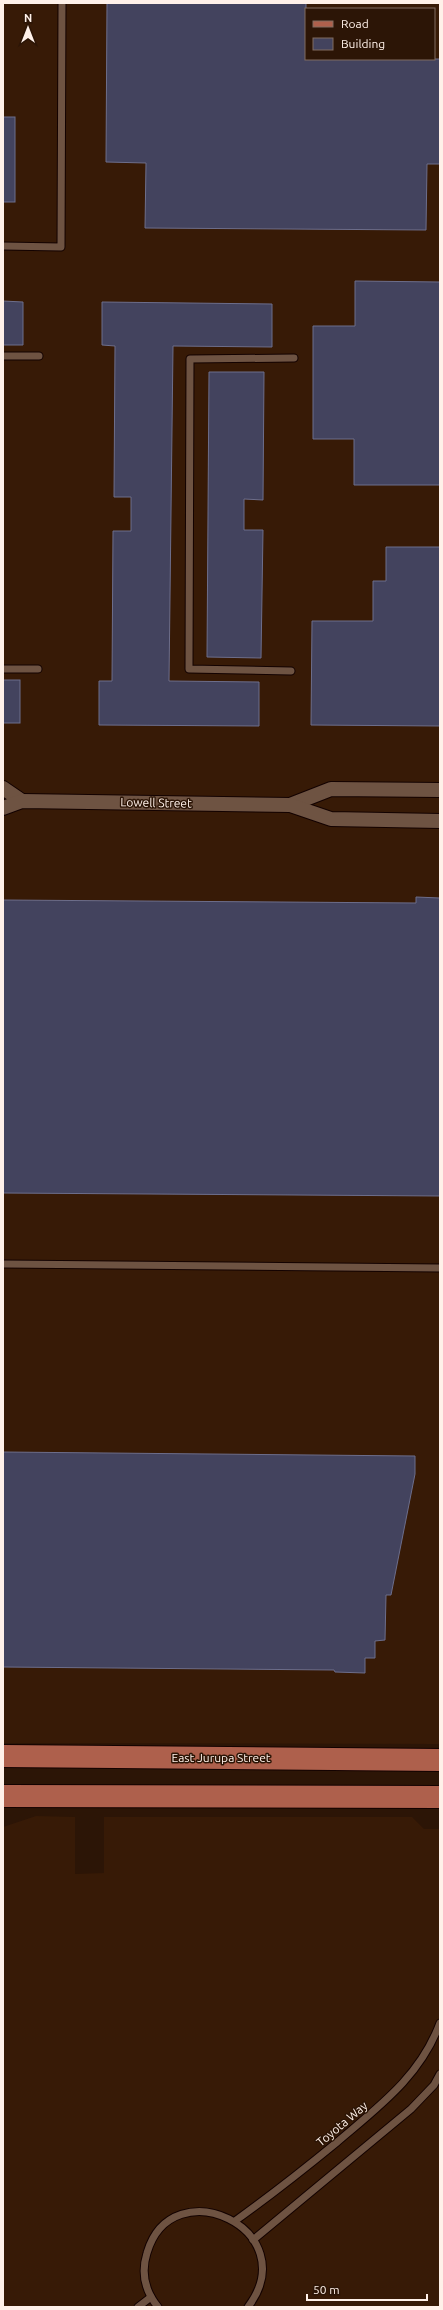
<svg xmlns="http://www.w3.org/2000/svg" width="443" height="2310" font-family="Ubuntu,sans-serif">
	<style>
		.built { fill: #371a06; fill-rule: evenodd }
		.building { fill: #43435e; stroke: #6d6e8b }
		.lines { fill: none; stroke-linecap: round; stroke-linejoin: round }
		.lane-casing { stroke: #130200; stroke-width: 9 }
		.street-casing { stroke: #130200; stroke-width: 16 }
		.primary-casing { stroke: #130200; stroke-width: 24 }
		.lane { stroke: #6e5342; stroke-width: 7 }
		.street { stroke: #6e5342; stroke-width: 14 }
		.primary { stroke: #ae604c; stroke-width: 22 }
		.labels { text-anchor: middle; stroke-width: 3; stroke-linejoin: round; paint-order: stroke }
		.street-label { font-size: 12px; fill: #fff1e9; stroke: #2c1506 }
	</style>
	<rect width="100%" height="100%" fill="#2c1506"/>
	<g class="built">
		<path d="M3,3H440V1744L3,1743ZM306,9H434V59H306Z"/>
		<polygon points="36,1816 75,1817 75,1874 104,1873 104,1817 412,1817 424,1829 440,1829 440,2307 3,2307 3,1827"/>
	</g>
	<g class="building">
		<polygon points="107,3 306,3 306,59 440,59 440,164 427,164 426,230 145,228 146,163 106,162"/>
		<rect x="3" y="117" width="12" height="85"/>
		<polygon points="355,281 440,282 440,485 354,485 354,439 313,439 313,326 355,326"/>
		<polygon points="3,301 23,302 23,345 3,345"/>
		<polygon points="102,302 272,304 272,347 173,346 169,681 259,682 259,726 99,725 99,681 112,681 113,531 131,531 131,497 114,497 115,346 102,345"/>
		<polygon points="209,372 264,372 263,500 244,499 244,530 263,530 261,658 207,657"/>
		<polygon points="386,547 440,547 440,726 311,725 312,621 373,621 373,581 386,581"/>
		<rect x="3" y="680" width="17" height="43"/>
		<polygon points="416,897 440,898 440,1196 3,1193 3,900 416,903"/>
		<polygon points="3,1452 415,1456 415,1474 391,1595 386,1595 385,1640 375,1641 375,1658 365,1658 365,1673 335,1672 334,1670 3,1667"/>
	</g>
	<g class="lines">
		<defs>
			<g id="lane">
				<polyline points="3,246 61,247 62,3"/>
				<polyline points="3,356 39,356"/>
				<polyline points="3,669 38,669"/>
				<polyline points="291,671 189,669 190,359 294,358"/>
				<polyline points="3,1264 440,1268"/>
				<path d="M235,2221C270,2196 303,2170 336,2143C378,2107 420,2077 440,2023"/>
				<polyline points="253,2240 411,2109 434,2085 440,2074"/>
				<polyline points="138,2307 151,2297"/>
				<path d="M158,2307C145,2291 141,2272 147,2253C172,2167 306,2230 248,2307"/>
			</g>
			<g id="street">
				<polyline points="3,788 22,801"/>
				<polyline points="290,805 331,789 440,790"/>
				<polyline points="3,808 22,801 290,805 331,819 440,821"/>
			</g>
			<g id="primary">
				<polyline points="3,1756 440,1760"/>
				<polyline points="3,1796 440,1797"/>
			</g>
		</defs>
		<use href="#lane" class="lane-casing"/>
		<use href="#street" class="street-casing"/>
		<use href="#primary" class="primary-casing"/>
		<use href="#lane" class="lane"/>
		<use href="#street" class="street"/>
		<use href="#primary" class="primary"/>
	</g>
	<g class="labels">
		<g class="street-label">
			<text transform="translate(156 803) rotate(1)" y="4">Lowell Street</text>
			<text x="221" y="1762">East Jurupa Street</text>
			<text transform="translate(342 2124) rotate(-40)" y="4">Toyota Way</text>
		</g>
	</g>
	<rect width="443" height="2310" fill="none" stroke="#fff1e9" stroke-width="8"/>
	<rect x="305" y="8" width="130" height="52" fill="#2c1506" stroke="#806d61"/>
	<rect x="313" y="21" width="20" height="6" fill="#ae604c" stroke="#806d61"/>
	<text x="341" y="28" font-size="12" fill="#fff1e9">Road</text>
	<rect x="313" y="38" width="20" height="12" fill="#43435e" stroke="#806d61"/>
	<text x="341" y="48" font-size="12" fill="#fff1e9">Building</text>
	<g transform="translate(28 28)" stroke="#2c1506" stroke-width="3" paint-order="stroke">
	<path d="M0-3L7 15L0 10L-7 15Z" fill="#fff1e9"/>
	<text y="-6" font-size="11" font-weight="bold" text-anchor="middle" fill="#fff1e9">N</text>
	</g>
	<path d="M307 2294v6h120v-6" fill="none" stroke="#fff1e9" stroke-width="2"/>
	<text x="313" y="2294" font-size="12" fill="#fff1e9" stroke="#2c1506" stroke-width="3" paint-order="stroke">50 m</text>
</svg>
